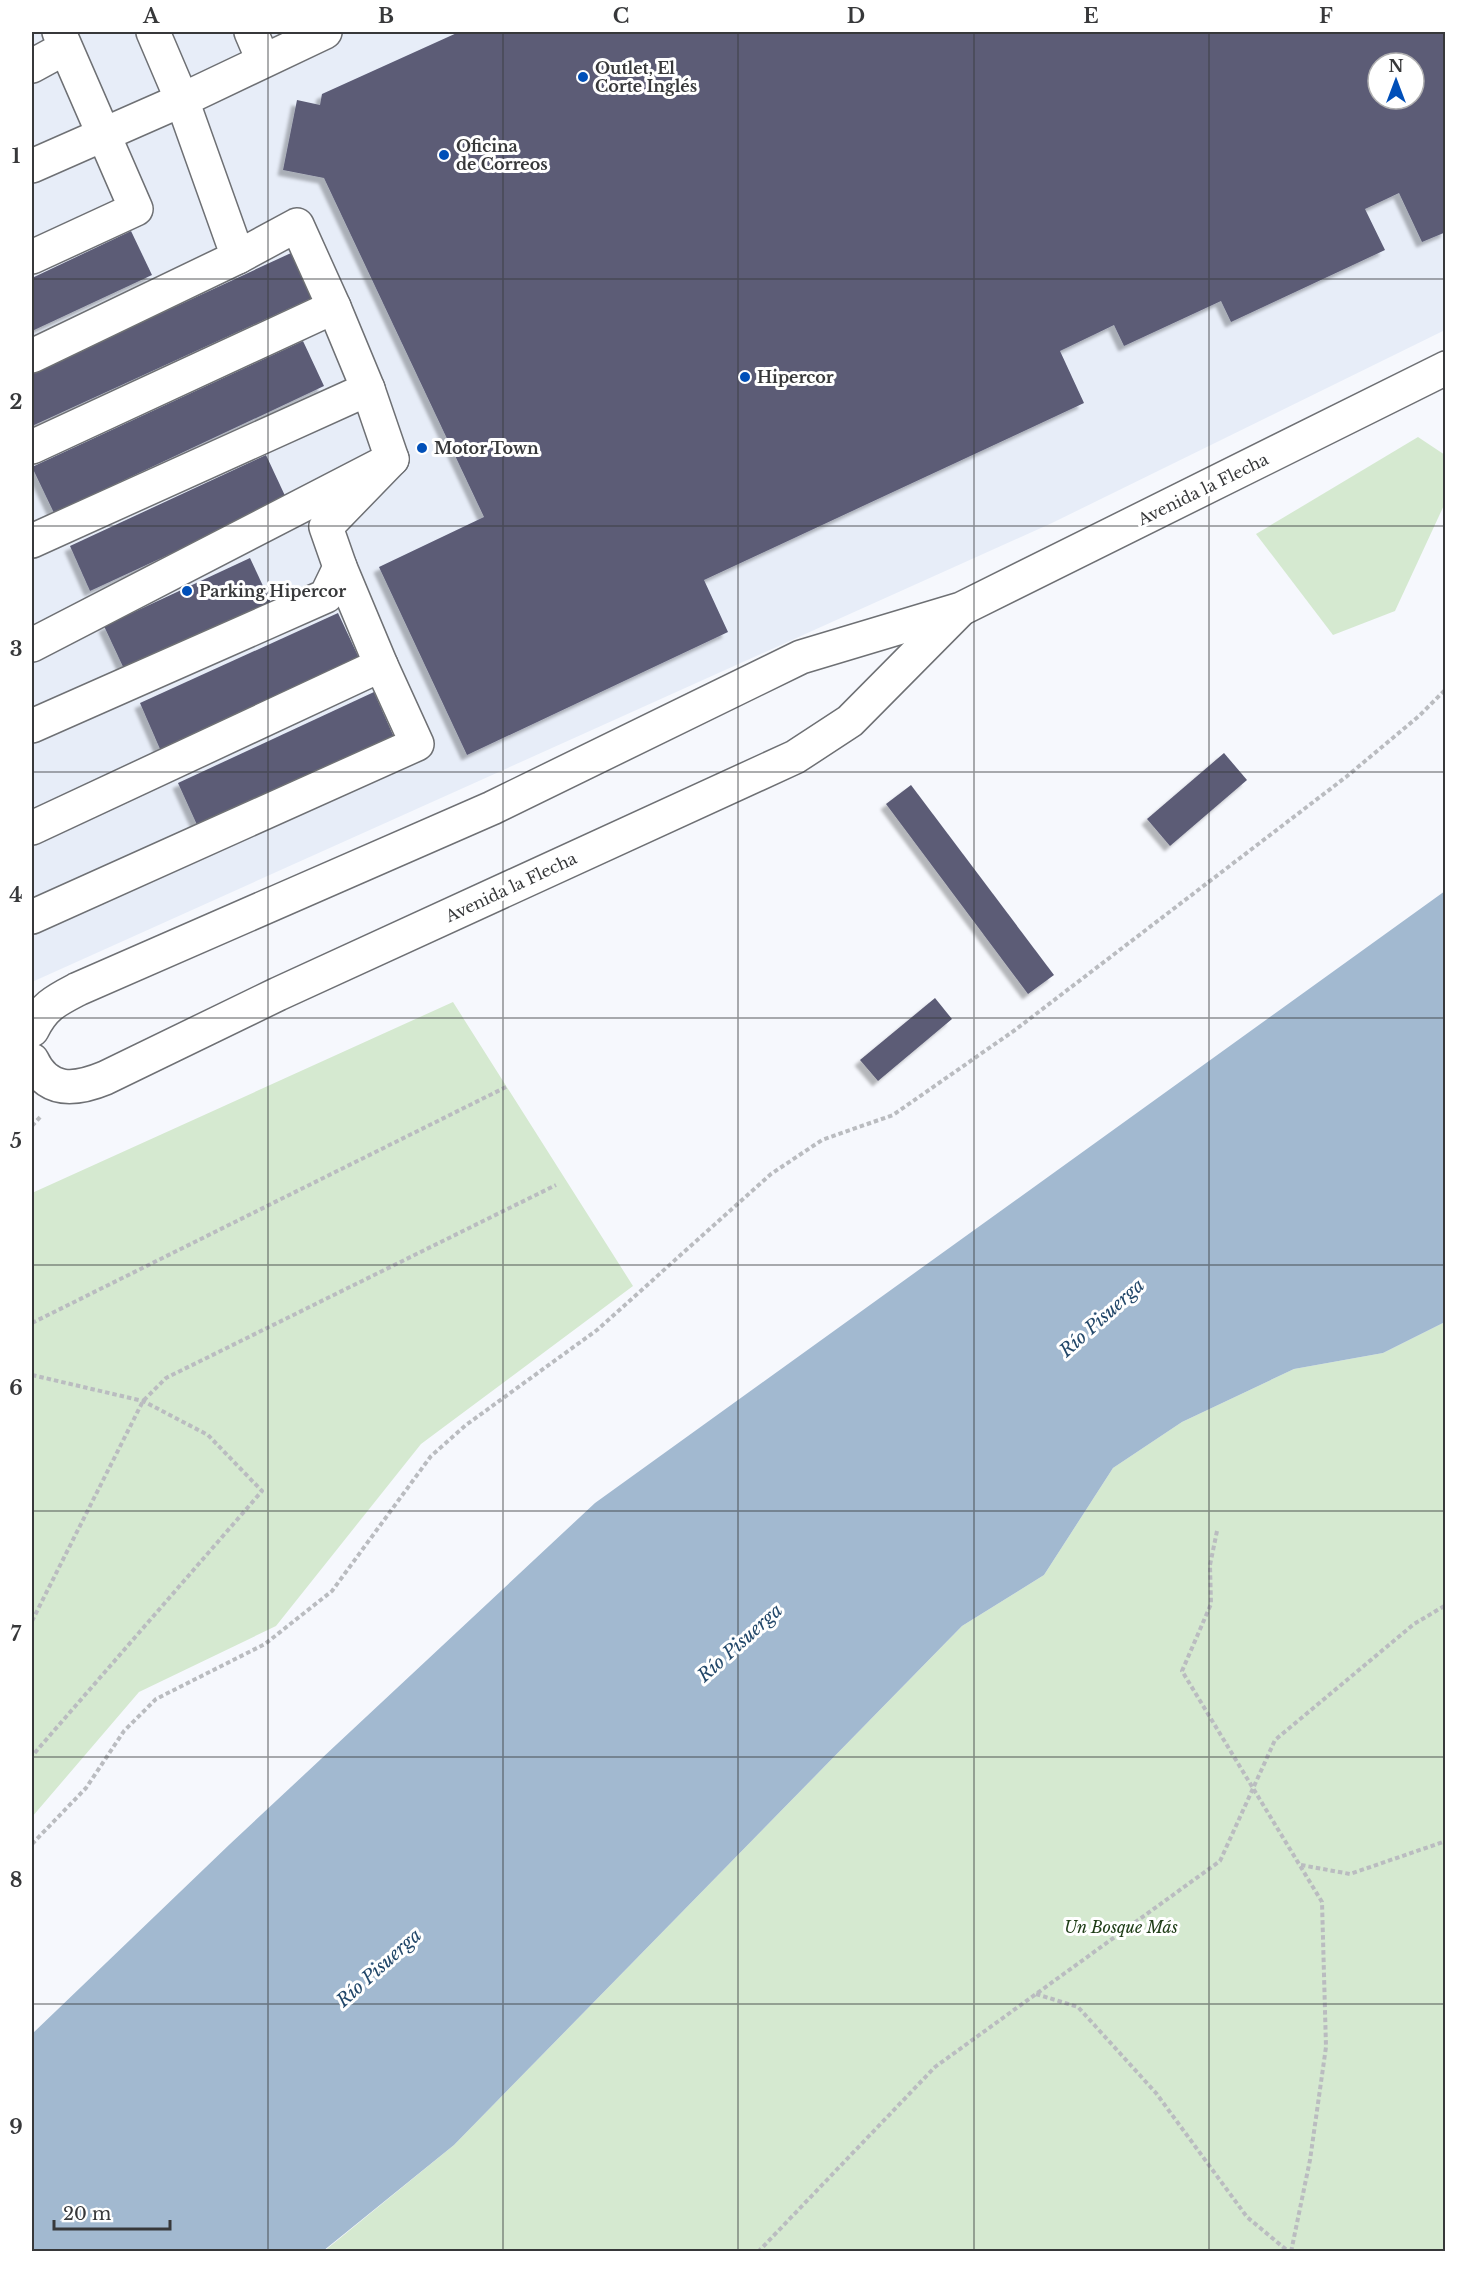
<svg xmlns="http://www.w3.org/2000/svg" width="1477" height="2283" font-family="'Libre Baskerville',serif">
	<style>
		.built { fill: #e7edf8; fill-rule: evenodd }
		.green { fill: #d5e9d0 }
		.water { fill: #a2b9d0 }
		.building { fill: #5c5c76; fill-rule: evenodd; filter: url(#shadow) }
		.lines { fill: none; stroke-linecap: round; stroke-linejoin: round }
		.minor-casing { stroke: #6e7074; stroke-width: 36 }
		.path { stroke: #babcc0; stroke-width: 4; stroke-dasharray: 4.5 3; stroke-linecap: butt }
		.minor { stroke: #fff; stroke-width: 33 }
		.grid { fill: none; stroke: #37383a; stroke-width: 1.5; stroke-opacity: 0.55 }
		.poi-dot { fill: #004fb8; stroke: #fff; stroke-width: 2 }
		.labels { text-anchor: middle; stroke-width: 6; stroke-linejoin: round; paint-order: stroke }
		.poi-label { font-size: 16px; font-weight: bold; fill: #37383a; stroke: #fff; text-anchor: start }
		.street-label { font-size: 16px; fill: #37383a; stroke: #fff }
		.park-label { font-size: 16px; font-style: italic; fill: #203e18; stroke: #fff }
		.water-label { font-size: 18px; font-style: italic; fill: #224769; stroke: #fff }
		.neatline { fill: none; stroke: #37383a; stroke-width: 2 }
		.grid-label { font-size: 20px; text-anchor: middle; font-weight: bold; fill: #37383a }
	</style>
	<defs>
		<filter id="shadow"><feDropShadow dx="-5.5" dy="5.5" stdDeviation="1.5" flood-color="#0004"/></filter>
	</defs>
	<rect width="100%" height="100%" fill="#f6f8fd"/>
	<path class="built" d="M32,32H1445V330L1052,523L32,982ZM1378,63H1414V99H1378Z"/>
	<g class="green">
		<polygon points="1418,437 1445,455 1445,503 1395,611 1333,635 1256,534"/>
		<polygon points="453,1002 633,1286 421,1444 276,1626 139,1692 32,1817 32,1193"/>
		<polygon points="1445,1322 1445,2251 323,2252 454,2145 962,1626 1044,1575 1113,1468 1182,1422 1294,1369 1383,1353"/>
	</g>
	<polygon class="water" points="1445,891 1445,1322 1383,1353 1294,1369 1182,1422 1113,1468 1044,1575 962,1626 454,2145 323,2251 32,2251 32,2034 230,1844 595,1503"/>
	<g class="building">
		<path d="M459,32H1446V232L1422,242L1399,193L1365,209L1385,250L1231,322L1221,301L1124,346L1114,325L1060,351L1084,403L704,580L728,632L467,755L379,567L484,517L324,178L283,170L297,100L320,105L322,94ZM1378,63H1414V99H1378Z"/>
		<polygon points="131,231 152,275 32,331 32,278"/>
		<polygon points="291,253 312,298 32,426 32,373"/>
		<polygon points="303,341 324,386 54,513 32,467"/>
		<polygon points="266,455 287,500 90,591 70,546"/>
		<polygon points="250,558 271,603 125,671 104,626"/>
		<polygon points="338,613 359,658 160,749 140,703"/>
		<polygon points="374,692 394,737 198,827 178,783"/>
		<polygon points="1224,753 1247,780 1170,846 1147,819"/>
		<polygon points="911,785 1054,975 1028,994 886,804"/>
		<polygon points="935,998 952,1019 878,1081 860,1060"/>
	</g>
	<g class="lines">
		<defs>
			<g id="minor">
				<polyline points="251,32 263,60"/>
				<polyline points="32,66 65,48"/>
				<polyline points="32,166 182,100 325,32"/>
				<polyline points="32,257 136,209 59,32"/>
				<polyline points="32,356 238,257 182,100 153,32"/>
				<polyline points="32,447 334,307 297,225 238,257"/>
				<polyline points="32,541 368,389 334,307"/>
				<polyline points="32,645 392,459 368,389"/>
				<polyline points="32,726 326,596 340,567 326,527 392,459"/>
				<polyline points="32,828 381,665 340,567"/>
				<polyline points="32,917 417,744 381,665"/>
				<path d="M32,1030C44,1006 55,1001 78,989L492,808L801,657L961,609L1446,368"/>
				<path d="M32,1060C48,1094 76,1090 105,1078L278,994L795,757L850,721L958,612"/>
			</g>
		</defs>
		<use href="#minor" class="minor-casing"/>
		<g class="path">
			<polyline points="32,1126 41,1116"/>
			<polyline points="32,1323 506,1087"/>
			<polyline points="32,1375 143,1401 208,1435 262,1491 32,1756"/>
			<polyline points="1217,1531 1210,1565 1211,1604 1182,1671 1322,1902 1326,2047 1310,2160 1291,2252"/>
			<polyline points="32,1621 143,1401 166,1378 556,1185"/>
			<polyline points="32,1844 86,1788 124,1731 156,1699 265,1644 332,1591 431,1456 466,1425 597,1330 771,1174 822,1140 893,1115 1015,1030 1346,777 1419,716 1446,689"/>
			<polyline points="1301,1865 1350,1874 1446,1841"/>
			<polyline points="1036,1994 1078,2007 1156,2093 1247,2217 1289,2252"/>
			<polyline points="758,2252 935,2067 1220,1861 1275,1740 1414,1624 1446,1605"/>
		</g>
		<use href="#minor" class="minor"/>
	</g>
	<path class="grid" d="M268,32V2252M503,32V2252M738,32V2252M974,32V2252M1209,32V2252M32,279H1446M32,526H1446M32,772H1446M32,1018H1446M32,1265H1446M32,1511H1446M32,1757H1446M32,2004H1446"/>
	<g class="poi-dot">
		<circle cx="583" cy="77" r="6"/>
		<circle cx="444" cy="155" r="6"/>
		<circle cx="745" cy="377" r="6"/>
		<circle cx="422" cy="448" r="6"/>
		<circle cx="187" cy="591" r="6"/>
	</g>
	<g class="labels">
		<g class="poi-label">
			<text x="595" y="74">Outlet, El<tspan x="595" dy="18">Corte Inglés</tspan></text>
			<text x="456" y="152">Oficina<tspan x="456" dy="18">de Correos</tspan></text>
			<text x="757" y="383">Hipercor</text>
			<text x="434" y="454">Motor Town</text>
			<text x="199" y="597">Parking Hipercor</text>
		</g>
		<g class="street-label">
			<text transform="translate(1203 489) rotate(-26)" y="6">Avenida la Flecha</text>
			<text transform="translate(511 887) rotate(-25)" y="6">Avenida la Flecha</text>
		</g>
		<g class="park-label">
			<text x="1121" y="1933">Un Bosque Más</text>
		</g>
		<g class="water-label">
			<text transform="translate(1102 1318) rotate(-42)" y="6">Río Pisuerga</text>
			<text transform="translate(740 1643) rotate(-42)" y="6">Río Pisuerga</text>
			<text transform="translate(379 1968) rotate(-42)" y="6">Río Pisuerga</text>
		</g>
	</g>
	<rect width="1477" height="2283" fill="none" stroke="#ffffff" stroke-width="66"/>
	<g transform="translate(1396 81)"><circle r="28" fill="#ffffff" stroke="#afafb0" stroke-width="1.5"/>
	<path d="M0-4.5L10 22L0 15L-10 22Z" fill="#004fb8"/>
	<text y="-9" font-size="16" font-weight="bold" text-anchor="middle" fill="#37383a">N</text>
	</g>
	<path d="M54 2220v9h116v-9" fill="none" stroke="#37383a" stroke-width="3"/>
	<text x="63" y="2220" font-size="18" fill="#37383a" stroke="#ffffff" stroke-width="4.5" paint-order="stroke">20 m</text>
	<rect x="33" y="33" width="1411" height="2217" class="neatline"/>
	<g class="grid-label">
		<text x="151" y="23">A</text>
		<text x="386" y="23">B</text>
		<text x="621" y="23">C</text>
		<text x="856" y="23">D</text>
		<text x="1091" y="23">E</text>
		<text x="1326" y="23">F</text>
		<text x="16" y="163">1</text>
		<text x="16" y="409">2</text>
		<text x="16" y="656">3</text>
		<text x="16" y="902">4</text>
		<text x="16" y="1148">5</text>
		<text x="16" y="1395">6</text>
		<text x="16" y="1641">7</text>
		<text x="16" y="1887">8</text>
		<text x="16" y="2134">9</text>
	</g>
</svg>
